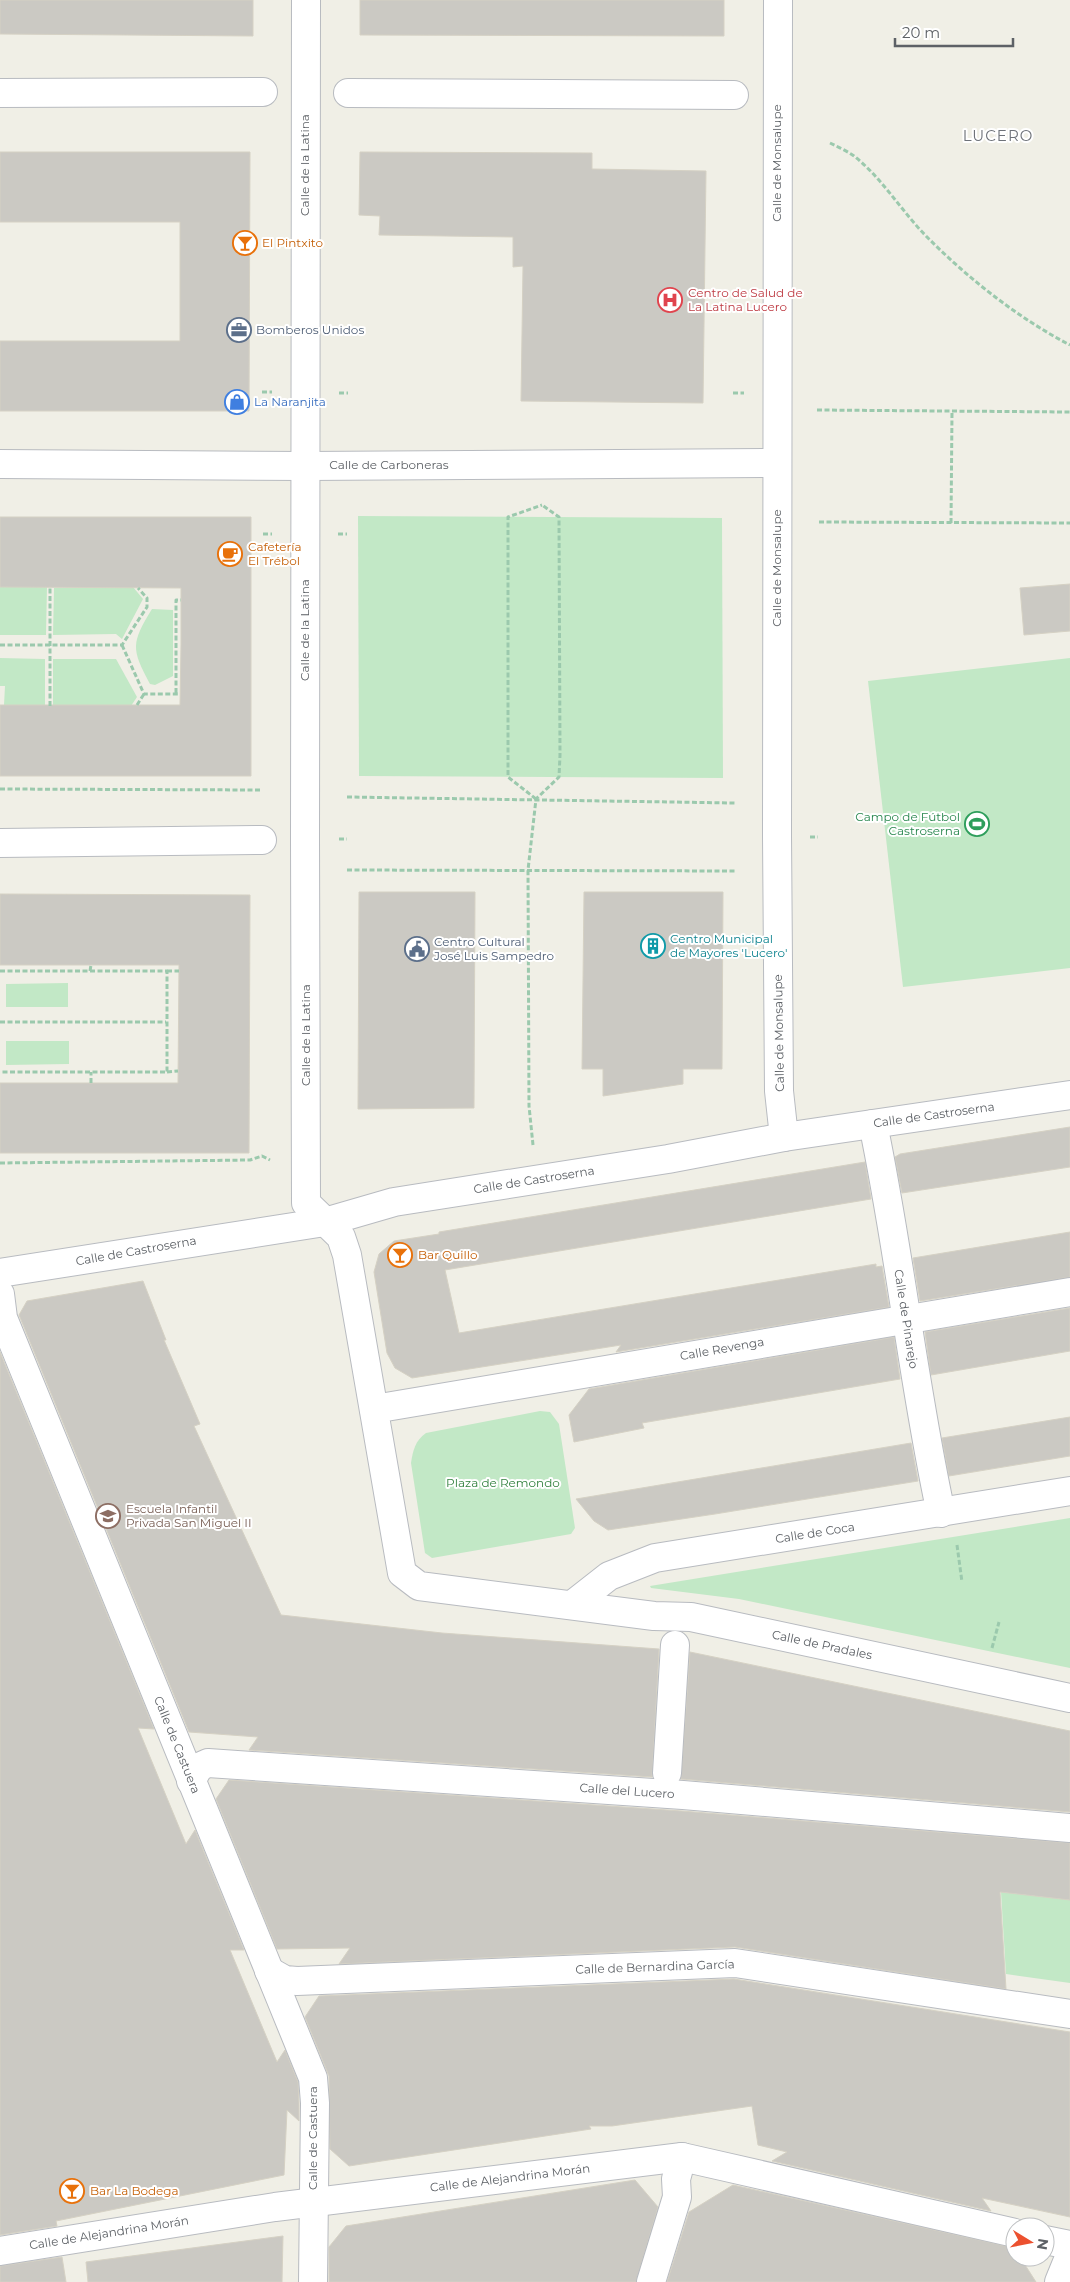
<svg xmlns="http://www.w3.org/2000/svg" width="1070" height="2282" font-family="Montserrat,sans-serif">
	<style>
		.green { fill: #c2e8c6 }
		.building { fill: #cbc9c3; stroke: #d5d1c4 }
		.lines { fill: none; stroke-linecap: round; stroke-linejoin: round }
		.street-casing { stroke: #b8bbc0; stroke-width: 30 }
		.path { stroke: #9bc9ad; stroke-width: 3; stroke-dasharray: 5 2.5; stroke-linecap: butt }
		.street { stroke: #fff; stroke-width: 28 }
		.labels { text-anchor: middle; stroke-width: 4; stroke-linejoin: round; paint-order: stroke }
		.street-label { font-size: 12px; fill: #5d6166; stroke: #fff }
		.food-label { font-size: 12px; fill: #c56008; stroke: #fff; text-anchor: start }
		.health-label { font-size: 12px; fill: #be3a42; stroke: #fff; text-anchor: start }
		.service-label { font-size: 12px; fill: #4e5e75; stroke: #fff; text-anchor: start }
		.shop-label { font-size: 12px; fill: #366cbe; stroke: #fff; text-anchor: start }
		.leisure-label { font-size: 12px; fill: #27864d; stroke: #fff; text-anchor: end }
		.culture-label { font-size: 12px; fill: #0d838f; stroke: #fff; text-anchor: start }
		.park-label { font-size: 12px; fill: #32813e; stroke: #fff }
		.education-label { font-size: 12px; fill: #785e54; stroke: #fff; text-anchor: start }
		.quarter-label { font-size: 15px; letter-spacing: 1px; fill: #6e7279; stroke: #fff }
	</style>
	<rect width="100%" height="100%" fill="#f0efe6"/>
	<g class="green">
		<polygon points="358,516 722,518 723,778 359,776"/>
		<polygon points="0,587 47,587 46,635 0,635"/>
		<polygon points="133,587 143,599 122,639 116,634 53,635 54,588"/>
		<path d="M152,609L173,610V676L155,685L150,684C131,649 131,643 152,609Z"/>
		<polygon points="0,658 45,659 45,705 4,705 5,686 0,686"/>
		<polygon points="1070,658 1070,968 903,987 868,681"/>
		<polygon points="53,659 116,659 137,697 131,706 53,705"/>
		<polygon points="68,983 68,1007 6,1007 6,984"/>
		<polygon points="6,1041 69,1041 69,1064 6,1065"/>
		<path d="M540,1411L550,1412L559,1424L575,1528L571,1534L432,1558L425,1553L411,1463C413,1450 415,1441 426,1433Z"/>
		<polygon points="1070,1518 1070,1668 739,1599 651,1588 650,1586"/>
		<polygon points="1001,1892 1070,1900 1070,1983 1006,1974"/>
	</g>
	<g class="building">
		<polygon points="0,0 253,0 253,36 0,34"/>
		<polygon points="360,0 724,0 724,36 360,35"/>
		<polygon points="0,152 250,152 249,411 0,411 0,341 180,341 180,222 0,222"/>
		<polygon points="360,152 592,153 592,169 706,171 703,403 521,401 523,266 513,267 513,237 379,235 380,216 359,215"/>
		<polygon points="0,517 251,517 251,776 0,776 0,705 180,705 181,645 181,588 0,587"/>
		<polygon points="1070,584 1070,631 1024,635 1020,588"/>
		<polygon points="359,892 475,892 474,1108 358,1109"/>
		<polygon points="584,892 723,892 722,1069 683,1069 683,1084 603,1096 603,1069 582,1069"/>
		<polygon points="0,894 250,895 249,1153 0,1153 0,1083 178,1083 179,965 0,965"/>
		<polygon points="1070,1127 1070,1167 902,1193 895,1157 900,1154"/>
		<polygon points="865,1162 871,1199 445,1270 459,1333 876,1264 876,1267 882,1266 889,1307 616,1352 621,1345 412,1378 395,1368 387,1353 374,1272 379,1254 394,1241 439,1234 439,1232"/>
		<polygon points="1070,1232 1070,1277 920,1301 913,1258"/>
		<polygon points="143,1281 166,1340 164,1340 200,1424 194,1426 281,1615 442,1633 659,1649 652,1777 249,1750 258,1737 189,1732 19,1315 27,1301"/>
		<polygon points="1070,1308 1070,1351 931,1375 925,1332"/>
		<polygon points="894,1337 900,1379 642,1423 644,1428 574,1442 569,1415 589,1389"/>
		<polygon points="0,1352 154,1729 138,1728 186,1844 195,1830 244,1950 230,1950 277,2062 285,2050 298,2082 299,2104 299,2121 287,2110 284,2175 56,2221 57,2226 0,2235"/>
		<polygon points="1070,1417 1070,1456 949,1476 942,1438"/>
		<polygon points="911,1443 918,1481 715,1514 608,1530 594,1521 576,1499"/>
		<polygon points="690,1652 1070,1731 1070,1812 681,1779"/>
		<polygon points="229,1780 682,1811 1070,1843 1070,1900 1000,1892 1006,1989 735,1947 339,1964 350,1948 277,1949 216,1799"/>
		<polygon points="734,1979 1070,2032 1070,2217 982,2198 991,2211 772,2161 787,2152 758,2145 752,2106 612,2126 589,2126 591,2129 349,2166 330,2149 329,2076 305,2017 319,1996"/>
		<polygon points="635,2180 658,2207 636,2282 329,2282 329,2247 346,2226"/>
		<polygon points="733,2185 1015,2248 1015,2257 1020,2257 1036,2282 667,2282 689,2212"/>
		<polygon points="283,2236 282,2282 88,2282 86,2262"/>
		<polygon points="62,2257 66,2282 0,2282 0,2266"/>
	</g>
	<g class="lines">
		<defs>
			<g id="street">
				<polyline points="306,0 305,840 306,1203 341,1237 347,1255 402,1573 419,1586 654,1616 691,1617 1070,1698"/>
				<polyline points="778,0 777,836 779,1091 784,1137"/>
				<polyline points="0,93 263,92"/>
				<polyline points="348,93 734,95"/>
				<polyline points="0,464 306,466 777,463"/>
				<polyline points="0,843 262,840"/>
				<path d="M873,1124C900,1253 913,1384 941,1513"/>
				<polyline points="0,1273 325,1222 394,1202 668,1159 784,1137 1070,1095"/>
				<polyline points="0,1294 3,1318 313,2078 315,2103 313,2282"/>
				<polyline points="374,1409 1070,1292"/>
				<polyline points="572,1605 609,1576 655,1558 1070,1491"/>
				<polyline points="667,1773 675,1645"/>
				<polyline points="191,1781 199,1767 208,1763 683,1795 1070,1828"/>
				<polyline points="269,1971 285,1980 297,1981 735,1963 1070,2014"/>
				<polyline points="1045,2240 1070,2245"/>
				<polyline points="0,2251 275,2207 682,2157 1015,2233"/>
				<polyline points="651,2282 677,2197 676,2179 682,2157"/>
				<polyline points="1059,2282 1070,2255"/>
			</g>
		</defs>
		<use href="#street" class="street-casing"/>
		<g class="path">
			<path d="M830,143C838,147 847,151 854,156C882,178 902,212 928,238C969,279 1018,318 1070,345"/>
			<polyline points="262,392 272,392"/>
			<polyline points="339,393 348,393"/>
			<polyline points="733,393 744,393"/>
			<polyline points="817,410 1070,412"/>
			<polyline points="819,522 1070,523"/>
			<polyline points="951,523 952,412"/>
			<polyline points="263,534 272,534"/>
			<polyline points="338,534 347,534"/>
			<polyline points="0,645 122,645 147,607 147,598 138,588"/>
			<polyline points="122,645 144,694 180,694"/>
			<polyline points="176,693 176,600 181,600"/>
			<polyline points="137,705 144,694"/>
			<polyline points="50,706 50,588"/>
			<polyline points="0,789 262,790"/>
			<polyline points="347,797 735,803"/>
			<polyline points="536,799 508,777 508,517 542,505"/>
			<polyline points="810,837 818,837"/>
			<polyline points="339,839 347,839"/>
			<polyline points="347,870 735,871"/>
			<polyline points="0,971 167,971 167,1072 0,1072"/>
			<polyline points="90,971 91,965"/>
			<polyline points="167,971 179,971"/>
			<polyline points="0,1022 166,1022"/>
			<polyline points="167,1072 178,1071"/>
			<polyline points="91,1083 91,1072"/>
			<polyline points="533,1145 529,1106 528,870 536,799 559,777 560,755 559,517 542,505"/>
			<polyline points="0,1163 250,1160 262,1156 270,1160"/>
			<polyline points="957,1545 962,1582"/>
			<polyline points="992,1648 999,1622"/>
		</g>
		<use href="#street" class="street"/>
	</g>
	<defs>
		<symbol id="bar-ring" viewBox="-11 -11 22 22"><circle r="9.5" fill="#fff" stroke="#e8710a" stroke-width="1.5"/><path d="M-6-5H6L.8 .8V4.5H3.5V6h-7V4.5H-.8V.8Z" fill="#e8710a"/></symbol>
		<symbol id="hospital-ring" viewBox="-11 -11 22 22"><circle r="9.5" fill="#fff" stroke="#e0444e" stroke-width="1.5"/><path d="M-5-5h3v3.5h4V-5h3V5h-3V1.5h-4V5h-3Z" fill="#e0444e"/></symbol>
		<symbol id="office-ring" viewBox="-11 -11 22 22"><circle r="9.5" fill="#fff" stroke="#5c6f8a" stroke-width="1.5"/><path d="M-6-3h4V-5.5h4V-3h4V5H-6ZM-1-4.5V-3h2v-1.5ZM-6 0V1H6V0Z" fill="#5c6f8a"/></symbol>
		<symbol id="shop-ring" viewBox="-11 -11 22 22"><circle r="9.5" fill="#fff" stroke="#3f7fe0" stroke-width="1.5"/><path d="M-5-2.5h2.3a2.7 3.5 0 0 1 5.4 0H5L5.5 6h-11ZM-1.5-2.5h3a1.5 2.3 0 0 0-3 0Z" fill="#3f7fe0"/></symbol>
		<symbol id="cafe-ring" viewBox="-11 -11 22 22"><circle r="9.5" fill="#fff" stroke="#e8710a" stroke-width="1.5"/><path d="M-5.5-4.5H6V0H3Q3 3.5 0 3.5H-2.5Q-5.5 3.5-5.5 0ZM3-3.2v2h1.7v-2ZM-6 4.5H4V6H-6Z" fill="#e8710a"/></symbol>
		<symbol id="stadium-ring" viewBox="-11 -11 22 22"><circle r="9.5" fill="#fff" stroke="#2e9e5b" stroke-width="1.5"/><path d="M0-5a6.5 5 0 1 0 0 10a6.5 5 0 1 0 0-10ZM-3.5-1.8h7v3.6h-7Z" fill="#2e9e5b"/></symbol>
		<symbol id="building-ring" viewBox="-11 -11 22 22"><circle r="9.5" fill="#fff" stroke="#0f9aa8" stroke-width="1.5"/><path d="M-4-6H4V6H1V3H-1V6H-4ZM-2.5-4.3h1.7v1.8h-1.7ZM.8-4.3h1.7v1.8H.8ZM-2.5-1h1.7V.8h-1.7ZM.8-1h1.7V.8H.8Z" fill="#0f9aa8"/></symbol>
		<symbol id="civic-ring" viewBox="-11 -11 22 22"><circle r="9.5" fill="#fff" stroke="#5c6f8a" stroke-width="1.5"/><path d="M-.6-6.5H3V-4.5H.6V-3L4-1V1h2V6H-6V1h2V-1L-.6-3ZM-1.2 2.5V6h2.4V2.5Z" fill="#5c6f8a"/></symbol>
		<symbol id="school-ring" viewBox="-11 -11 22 22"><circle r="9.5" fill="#fff" stroke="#8d6e63" stroke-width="1.5"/><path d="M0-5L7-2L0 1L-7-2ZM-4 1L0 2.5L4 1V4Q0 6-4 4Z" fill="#8d6e63"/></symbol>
	</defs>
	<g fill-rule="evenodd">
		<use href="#bar-ring" x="231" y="229" width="28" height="28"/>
		<use href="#hospital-ring" x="656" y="286" width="28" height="28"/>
		<use href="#office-ring" x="225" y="316" width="28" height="28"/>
		<use href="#shop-ring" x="223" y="388" width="28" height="28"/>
		<use href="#cafe-ring" x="216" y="540" width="28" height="28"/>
		<use href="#stadium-ring" x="963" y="810" width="28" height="28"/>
		<use href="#building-ring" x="639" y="932" width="28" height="28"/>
		<use href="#civic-ring" x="403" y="935" width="28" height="28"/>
		<use href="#bar-ring" x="386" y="1241" width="28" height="28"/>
		<use href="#school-ring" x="94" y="1502" width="28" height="28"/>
		<use href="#bar-ring" x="58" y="2177" width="28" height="28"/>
	</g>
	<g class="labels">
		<g class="street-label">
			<text transform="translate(777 163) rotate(-90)" y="4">Calle de Monsalupe</text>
			<text transform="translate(305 165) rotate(-90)" y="4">Calle de la Latina</text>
			<text x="389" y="469">Calle de Carboneras</text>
			<text transform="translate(777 568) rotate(-90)" y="4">Calle de Monsalupe</text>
			<text transform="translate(305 630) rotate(-90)" y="4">Calle de la Latina</text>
			<text transform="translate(779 1033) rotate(-91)" y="4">Calle de Monsalupe</text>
			<text transform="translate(306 1035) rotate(-90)" y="4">Calle de la Latina</text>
			<text transform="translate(934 1115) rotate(-8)" y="4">Calle de Castroserna</text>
			<text transform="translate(534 1180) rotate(-9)" y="4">Calle de Castroserna</text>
			<text transform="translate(136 1251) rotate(-10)" y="4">Calle de Castroserna</text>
			<text transform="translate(906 1319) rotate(81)" y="4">Calle de Pinarejo</text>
			<text transform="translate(722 1349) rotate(-10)" y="4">Calle Revenga</text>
			<text transform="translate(815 1533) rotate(-9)" y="4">Calle de Coca</text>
			<text transform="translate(822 1645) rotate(12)" y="4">Calle de Pradales</text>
			<text transform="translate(177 1745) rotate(68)" y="4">Calle de Castuera</text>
			<text transform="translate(627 1791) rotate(4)" y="4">Calle del Lucero</text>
			<text transform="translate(655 1967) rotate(-2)" y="4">Calle de Bernardina García</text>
			<text transform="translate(313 2138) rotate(-90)" y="4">Calle de Castuera</text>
			<text transform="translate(510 2178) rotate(-7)" y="4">Calle de Alejandrina Morán</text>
			<text transform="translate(109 2233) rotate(-9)" y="4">Calle de Alejandrina Morán</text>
		</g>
		<g class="food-label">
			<text x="262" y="247">El Pintxito</text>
			<text x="248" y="551">Cafetería<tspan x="248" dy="14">El Trébol</tspan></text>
			<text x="418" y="1259">Bar Quillo</text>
			<text x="90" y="2195">Bar La Bodega</text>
		</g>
		<g class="health-label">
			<text x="688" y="297">Centro de Salud de<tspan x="688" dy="14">La Latina Lucero</tspan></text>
		</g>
		<g class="service-label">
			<text x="256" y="334">Bomberos Unidos</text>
			<text x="434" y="946">Centro Cultural<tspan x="434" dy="14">José Luis Sampedro</tspan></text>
		</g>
		<g class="shop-label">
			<text x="254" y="406">La Naranjita</text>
		</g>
		<g class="leisure-label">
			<text x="960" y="821">Campo de Fútbol<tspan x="960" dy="14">Castroserna</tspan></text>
		</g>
		<g class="culture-label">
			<text x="670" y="943">Centro Municipal<tspan x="670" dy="14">de Mayores 'Lucero'</tspan></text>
		</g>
		<g class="park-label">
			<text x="503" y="1487">Plaza de Remondo</text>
		</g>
		<g class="education-label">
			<text x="126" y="1513">Escuela Infantil<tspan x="126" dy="14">Privada San Miguel II</tspan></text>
		</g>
		<g class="quarter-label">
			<text x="998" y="141">LUCERO</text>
		</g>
	</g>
	<g transform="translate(1030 2242) rotate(100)"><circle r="24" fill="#ffffff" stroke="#bec0c2"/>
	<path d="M0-4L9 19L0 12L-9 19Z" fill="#ec512f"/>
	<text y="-8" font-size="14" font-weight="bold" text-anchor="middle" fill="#5d6166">N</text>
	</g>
	<path d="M895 38v8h118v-8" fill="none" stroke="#5d6166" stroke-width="2.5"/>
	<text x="902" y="38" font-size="15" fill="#5d6166" stroke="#ffffff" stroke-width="4" paint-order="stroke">20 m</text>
</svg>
